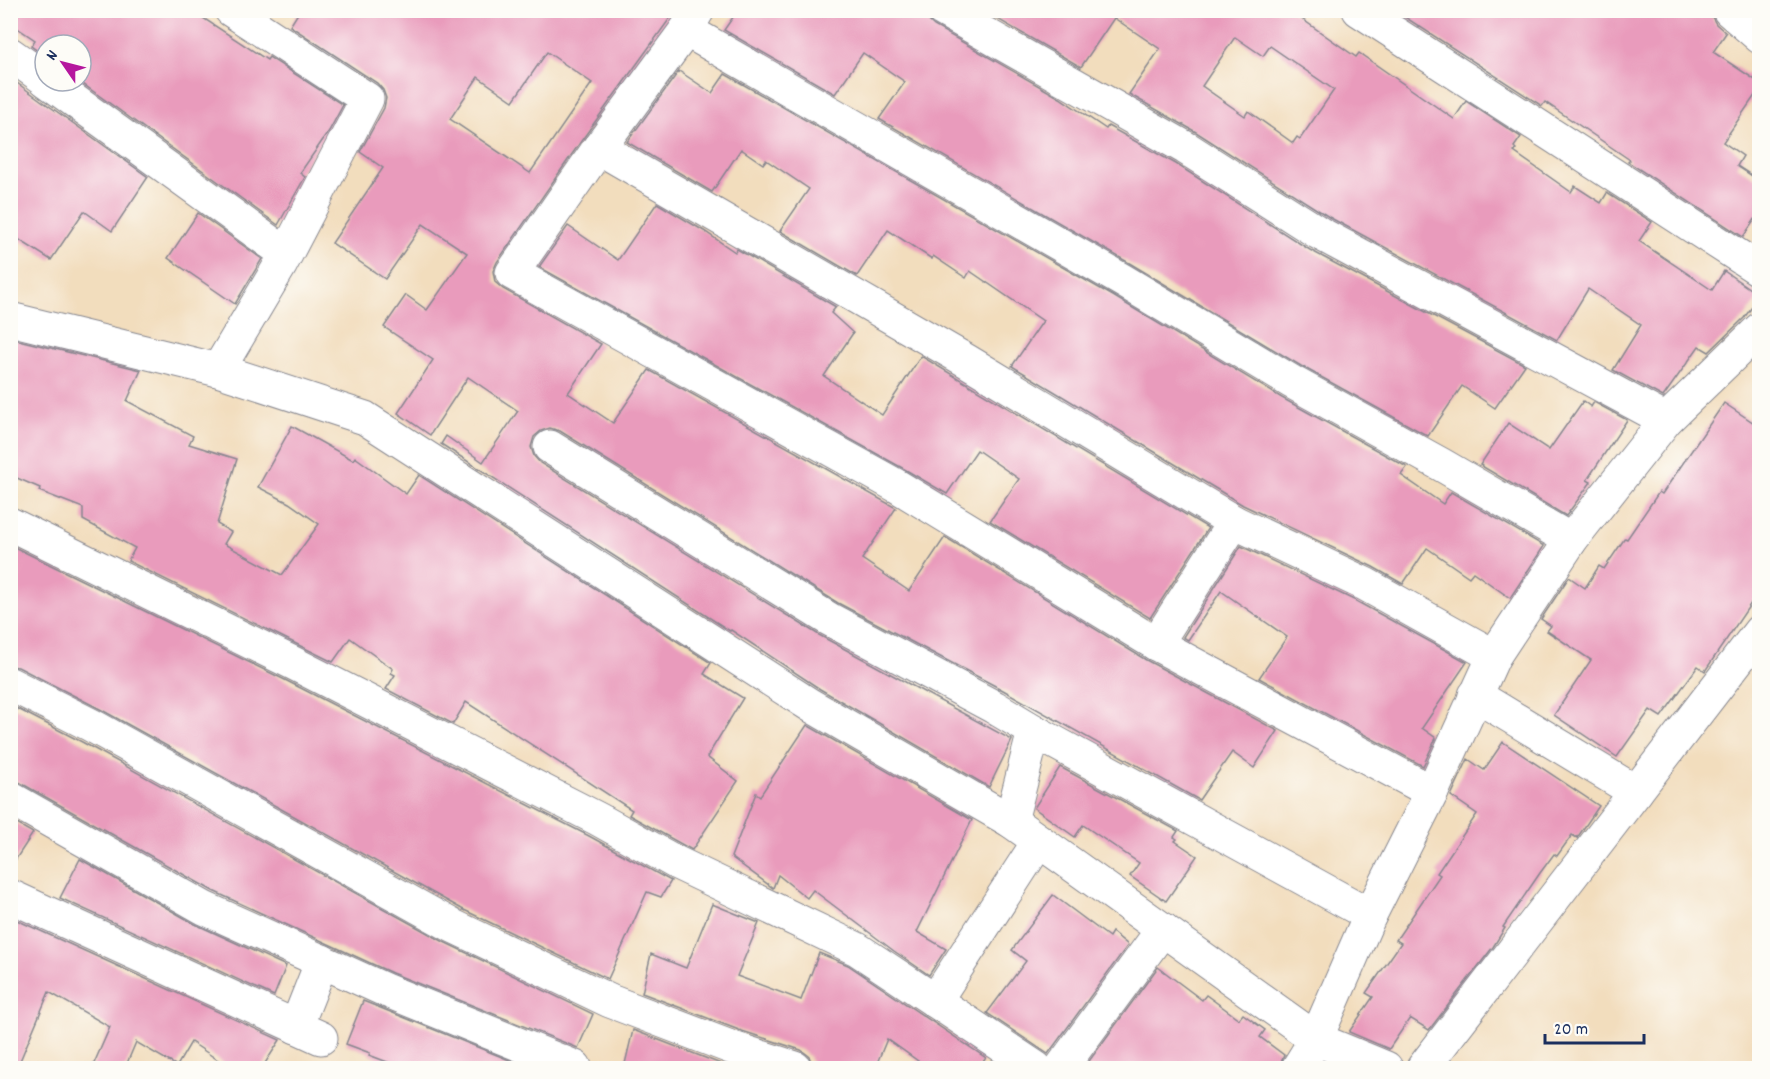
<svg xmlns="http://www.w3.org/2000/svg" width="1770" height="1079" font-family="Dekko,sans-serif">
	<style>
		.building { fill: #e99bbc; fill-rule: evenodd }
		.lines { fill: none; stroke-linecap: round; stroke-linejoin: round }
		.minor-casing { stroke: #86868e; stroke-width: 35 }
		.minor { stroke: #fff; stroke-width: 33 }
	</style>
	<rect width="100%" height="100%" fill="#fdfcf7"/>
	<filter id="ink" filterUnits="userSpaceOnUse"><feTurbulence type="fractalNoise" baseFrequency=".0167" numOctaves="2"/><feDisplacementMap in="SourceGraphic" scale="12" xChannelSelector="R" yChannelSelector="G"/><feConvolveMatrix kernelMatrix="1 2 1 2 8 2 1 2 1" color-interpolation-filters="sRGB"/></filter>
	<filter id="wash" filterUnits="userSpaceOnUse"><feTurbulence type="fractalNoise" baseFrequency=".008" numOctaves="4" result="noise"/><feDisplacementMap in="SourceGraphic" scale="24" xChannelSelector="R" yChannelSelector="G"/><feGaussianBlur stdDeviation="1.35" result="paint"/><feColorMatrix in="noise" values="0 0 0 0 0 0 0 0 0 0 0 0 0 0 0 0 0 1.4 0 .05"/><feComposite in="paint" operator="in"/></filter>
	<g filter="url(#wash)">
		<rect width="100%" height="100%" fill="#f2ddbd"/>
		<g id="blocks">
			<g class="building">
				<polygon points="10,10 191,10 267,60 269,57 343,105 329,131 300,173 305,177 278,225 79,81 81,81 81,45 45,45 45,56 31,46 35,40 10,23"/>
				<path d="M300,10H676L584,137L497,262L493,271L495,282L503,289L601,344L568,393L613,423L649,370L896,508L862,559L909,591L945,537L1146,660L1278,731L1254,768L1232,752L1199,800L1003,690L838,603L560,431L550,428L541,431L534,437L531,447L534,456L540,463L819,635L1012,740L989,787L820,689L731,630L730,631L441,444L446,436L483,462L518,411L468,377L430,435L398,413L433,360L384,327L406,295L427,310L467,253L423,224L385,279L332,243L383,168L360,152L384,108L386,98L383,90L377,83L290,26ZM547,52L592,83L530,173L450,119L478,77L513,101Z"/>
				<polygon points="738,10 924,10 927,19 934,26 1060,98 1106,129 1108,126 1176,164 1310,250 1525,365 1495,408 1462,386 1428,436 1301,366 1131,264 879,119 905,82 863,53 835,94 724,30"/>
				<path d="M982,10H1289L1356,57L1359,53L1454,119L1466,101L1521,137L1514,147L1516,149L1514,152L1571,192L1575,186L1601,203L1607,193L1652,222L1639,241L1712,290L1724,271L1760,296L1744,318L1709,352L1699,346L1663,397L1613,370L1641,325L1588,289L1557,340L1329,217L1196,132L1129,94L1160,49L1114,18L1081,67ZM1235,37L1263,56L1270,46L1334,90L1300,139L1297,137L1293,143L1248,111L1245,116L1202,86Z"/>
				<polygon points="1394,10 1711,10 1712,17 1716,24 1726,33 1713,52 1760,83 1760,88 1723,142 1743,156 1737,166 1760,181 1760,212 1743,237 1628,162 1630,160 1545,102 1542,106"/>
				<polygon points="679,71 712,93 725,74 1113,296 1282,398 1407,467 1401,475 1443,504 1451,492 1544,546 1510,598 1473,572 1469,577 1427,548 1403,584 1373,567 1243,505 1012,366 1043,321 970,271 966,278 933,256 932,259 888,230 857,276 780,231 809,189 766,160 763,164 741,149 712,192 627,142"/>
				<polygon points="10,78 148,177 112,231 84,211 51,260 10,234"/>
				<polygon points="657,203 704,231 735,252 737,249 836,307 831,313 853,333 824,376 882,415 921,356 1208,528 1150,618 990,521 1019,479 977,450 947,494 906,470 539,267 568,226 618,260"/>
				<polygon points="198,213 262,259 235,304 168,258"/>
				<polygon points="10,338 141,370 127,401 193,436 189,444 237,459 217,524 231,532 224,544 282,575 319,524 289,503 258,487 292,426 353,460 355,457 406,494 419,475 711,663 704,674 743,698 707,757 738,781 692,850 629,815 632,810 466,702 453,724 386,689 395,675 391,673 393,669 350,638 333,662 128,561 135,548 83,520 83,508 39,491 40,488 10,475"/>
				<polygon points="1583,401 1591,407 1594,402 1627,420 1587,480 1591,482 1566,516 1480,465 1508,423 1549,450"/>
				<polygon points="1724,403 1760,427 1760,590 1705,671 1698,666 1661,717 1650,710 1617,757 1554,715 1591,660 1547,631 1551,626 1541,619 1569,577 1585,588 1599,566 1604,569 1625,538 1627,539 1659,492 1662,494"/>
				<polygon points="10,545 285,680 589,836 671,881 661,897 647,892 608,979 462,909 100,709 18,667 10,666"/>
				<polygon points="1241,546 1356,601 1467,662 1422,728 1436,738 1423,766 1259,678 1287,637 1221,591 1188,640 1183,637"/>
				<polygon points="10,705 82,742 444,942 593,1014 578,1048 392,973 213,891 19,782 10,779"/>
				<polygon points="807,725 972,820 917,932 946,949 929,975 894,951 813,890 807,898 778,875 773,888 731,857 756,793 760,796"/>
				<polygon points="1503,742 1599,806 1577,838 1572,835 1557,856 1554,854 1540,873 1503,927 1505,928 1493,947 1429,1030 1410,1018 1389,1049 1349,1032 1373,997 1366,993 1401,943 1396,940 1440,875 1437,873 1477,814 1451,796 1468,759 1484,770"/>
				<polygon points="1060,767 1178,831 1174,837 1177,839 1175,841 1197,856 1166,901 1130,876 1139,863 1083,825 1075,837 1034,808"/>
				<polygon points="10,820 33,833 10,868"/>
				<polygon points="80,859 195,924 286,966 274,996 60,898"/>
				<polygon points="1053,895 1109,937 1112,932 1128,945 1048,1054 987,1013 1026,961 1012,950"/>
				<polygon points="712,904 759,923 737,976 801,1000 819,953 848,965 986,1058 978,1068 928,1068 887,1039 875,1068 813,1068 809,1056 801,1050 739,1030 642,993 651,954 686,968"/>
				<polygon points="10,917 280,1040 262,1068 230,1068 191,1042 177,1066 136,1042 125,1068 92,1068 110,1027 49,992 17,1068 10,1068"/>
				<polygon points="1158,967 1202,1000 1206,995 1239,1019 1243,1014 1265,1030 1260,1037 1284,1055 1279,1068 1084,1068"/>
				<polygon points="363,1001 378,1007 529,1068 403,1068 369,1055 370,1053 346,1044"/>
				<polygon points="633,1030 726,1066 735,1068 624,1068"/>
			</g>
		</g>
	</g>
	<g filter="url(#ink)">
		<use href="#blocks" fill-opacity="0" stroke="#86868e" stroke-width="1.5"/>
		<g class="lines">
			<defs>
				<g id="minor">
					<polyline points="698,10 686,30 599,148 512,273 897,486 1156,644 1432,792"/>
					<polyline points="943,10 1186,148 1319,233 1666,420"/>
					<polyline points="1359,10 1760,270"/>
					<polyline points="1729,10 1760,37"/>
					<polyline points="686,30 1122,280 1292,382 1442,465 1571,540"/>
					<polyline points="10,54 45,79"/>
					<polyline points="47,81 285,253"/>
					<polyline points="599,148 967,361 1234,522 1365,584 1494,656"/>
					<polyline points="10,319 218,370 365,418 810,705 1011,821 1316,1039 1386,1068"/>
					<polyline points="218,370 281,264 367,99 231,10"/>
					<polyline points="550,447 829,619 994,707 1034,731 1370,915"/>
					<polyline points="10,524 293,663 598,819 677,863 857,949 1036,1068"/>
					<polyline points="1156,644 1234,522"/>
					<polyline points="10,684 91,725 453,926 610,1001 733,1048 795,1068"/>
					<polyline points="1475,695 1636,792"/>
					<polyline points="10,798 204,908 385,990 575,1067"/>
					<polyline points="1011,821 1034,731"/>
					<polyline points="10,896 321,1038"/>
					<polyline points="935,1001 1039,841"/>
					<polyline points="296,1027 322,961"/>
					<polyline points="1061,1068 1163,929"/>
					<polyline points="1298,1068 1316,1039 1370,915 1432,792 1494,656 1571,540 1666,420 1760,329"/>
					<polyline points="1423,1068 1760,631"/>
				</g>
			</defs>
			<use href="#minor" class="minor-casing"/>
			<use href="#minor" class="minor"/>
		</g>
	</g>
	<rect width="1770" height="1079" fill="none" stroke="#fdfcf7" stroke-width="36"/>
	<g transform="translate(63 63) rotate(305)"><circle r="28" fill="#fdfcf7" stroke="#a3aaba" stroke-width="1.5"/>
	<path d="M0-4.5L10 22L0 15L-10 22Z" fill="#b5179e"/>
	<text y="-9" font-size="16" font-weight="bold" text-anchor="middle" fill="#1b2f5e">N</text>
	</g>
	<path d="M1545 1034v9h99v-9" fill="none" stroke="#1b2f5e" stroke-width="3"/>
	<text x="1554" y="1034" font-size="18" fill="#1b2f5e" stroke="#fdfcf7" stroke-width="4.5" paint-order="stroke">20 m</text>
</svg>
